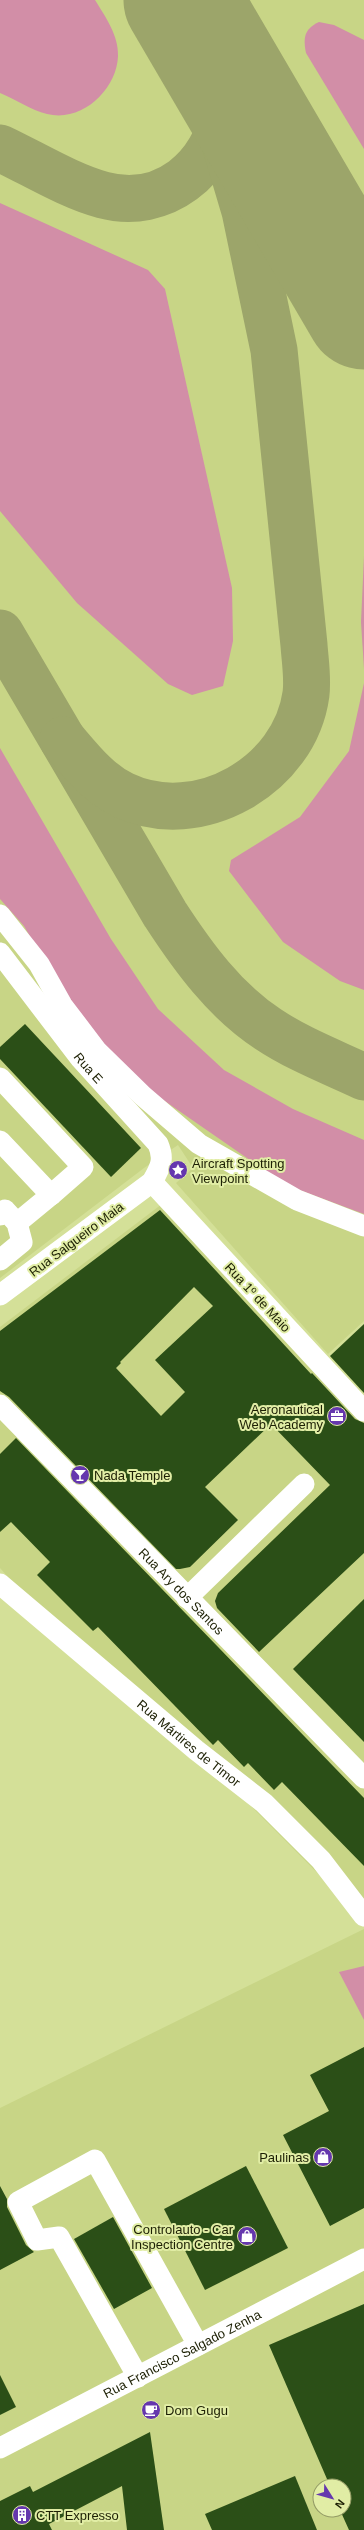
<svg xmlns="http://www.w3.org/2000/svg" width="364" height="2530" font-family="Arial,sans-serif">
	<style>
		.built { fill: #c8d586; fill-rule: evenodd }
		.green { fill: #d28ea7 }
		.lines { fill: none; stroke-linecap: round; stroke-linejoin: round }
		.taxiway { stroke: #9ca56a; stroke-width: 47 }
		.runway { stroke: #9ca56a; stroke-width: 117 }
		.building { fill: #2b4f17; fill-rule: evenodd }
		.minor { stroke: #fff; stroke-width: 21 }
		.labels { text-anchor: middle; stroke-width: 4; stroke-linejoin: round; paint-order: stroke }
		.street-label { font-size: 13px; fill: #1d2004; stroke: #e1eda5 }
		.poi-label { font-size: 13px; fill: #1d2004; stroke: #e1eda5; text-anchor: start }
	</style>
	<rect width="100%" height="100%" fill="#d4e098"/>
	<g class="built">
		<polygon points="0,0 364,0 364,1321 328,1354 176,1183 193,1168 178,1145 144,1168 0,1278"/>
		<polygon points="162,1204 364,1423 364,1920 119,1673 25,1596 0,1568 0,1327"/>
		<path d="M364,1929V2530H0V2108ZM320,2486H344V2510H320Z"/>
	</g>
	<g class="green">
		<path d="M0,0H95C105,16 119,36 118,56C117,89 82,123 47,114C31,110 15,99 0,93Z"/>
		<path d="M319,22L334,25L364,40V149L306,53C303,38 304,29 319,22Z"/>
		<polygon points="0,203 148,270 165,289 232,588 233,641 223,686 192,695 168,684 77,603 0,511"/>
		<polygon points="364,556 364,669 361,622"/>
		<polygon points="364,683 364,990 340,981 283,942 229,871 231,860 300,817 349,751"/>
		<polygon points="0,748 111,939 158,1009 224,1070 293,1109 364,1140 364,1214 286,1185 133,1079 70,1006 24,926 0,899"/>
		<polygon points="364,1966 364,2020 339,1972"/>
	</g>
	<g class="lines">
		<g class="taxiway">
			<path d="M0,148C32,163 69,186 103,195C164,211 215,168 224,110"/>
			<path d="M0,633L165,914C193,957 225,1001 268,1029C298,1049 332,1062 364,1077"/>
			<path d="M63,740C81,761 98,783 123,795C199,831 295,775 306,694C308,678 305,660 304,645L274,350L245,211L219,123L173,0"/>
		</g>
		<polyline class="runway" points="182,0 364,311"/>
	</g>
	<g class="building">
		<polygon points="25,1024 141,1148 111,1177 0,1059 0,1047"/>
		<path d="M160,1210L311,1374L312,1373L355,1419L364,1423V1553L259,1652L217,1608L215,1601L218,1593L330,1485L271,1424L205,1487L238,1520L190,1567L180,1569H176L9,1397L0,1391V1331ZM194,1287L213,1306L155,1360L185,1392L161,1416L116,1368L121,1363L120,1362Z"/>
		<polygon points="364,1324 364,1393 330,1356"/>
		<polygon points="16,1438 364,1798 364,1866 282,1782 274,1790 248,1763 244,1767 218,1740 213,1745 98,1627 93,1631 37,1575 50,1562 11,1522 0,1532 0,1454"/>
		<polygon points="364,1599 364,1742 293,1669"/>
		<polygon points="364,2047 364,2208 330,2226 283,2135 329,2111 310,2075"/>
		<polygon points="246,2166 288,2248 205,2290 164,2209"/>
		<polygon points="0,2186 7,2199 7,2207 26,2245 34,2252 0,2270"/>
		<polygon points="113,2217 152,2288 114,2309 74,2239"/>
		<polygon points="364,2304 364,2530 349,2530 340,2510 344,2510 344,2486 330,2486 269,2345"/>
		<polygon points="0,2375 16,2407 0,2415"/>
		<polygon points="150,2432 164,2530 127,2530 122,2486 49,2524 52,2530 0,2530 0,2501 30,2486 33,2492"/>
		<polygon points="295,2476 317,2530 212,2530 205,2514"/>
	</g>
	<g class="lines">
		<g class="minor">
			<polyline points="0,915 39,964 62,1005 97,1051 143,1096 199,1144 297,1200 364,1226"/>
			<path id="s1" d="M0,953L80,1058L158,1144C165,1160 160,1168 152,1182L0,1295"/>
			<polyline points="0,1078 83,1167 51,1195"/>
			<polyline points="0,1141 51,1195 17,1223"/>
			<polyline points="152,1182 364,1411"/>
			<polyline points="0,1215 5,1210 17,1223 22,1242 0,1260"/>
			<path id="s2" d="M0,1405L364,1778"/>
			<path id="s3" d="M0,1584L196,1750L264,1803L321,1860L364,1916"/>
			<polyline points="187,1598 304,1484"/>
			<polyline points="138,2377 59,2237 37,2240 18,2202 95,2160 198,2345"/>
			<path id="s4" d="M0,2448L364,2259"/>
		</g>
	</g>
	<defs>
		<symbol id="sight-disc" viewBox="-11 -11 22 22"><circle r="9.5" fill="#6537ae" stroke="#e1eda5"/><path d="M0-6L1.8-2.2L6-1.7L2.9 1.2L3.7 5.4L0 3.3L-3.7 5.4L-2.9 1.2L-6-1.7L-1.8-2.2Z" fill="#fff"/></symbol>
		<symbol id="office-disc" viewBox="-11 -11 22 22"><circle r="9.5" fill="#6537ae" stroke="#e1eda5"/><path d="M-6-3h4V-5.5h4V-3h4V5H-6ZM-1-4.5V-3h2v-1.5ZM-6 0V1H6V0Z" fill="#fff"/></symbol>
		<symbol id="bar-disc" viewBox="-11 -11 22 22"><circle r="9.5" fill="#6537ae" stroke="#e1eda5"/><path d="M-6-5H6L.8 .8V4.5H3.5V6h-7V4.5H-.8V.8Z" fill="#fff"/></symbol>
		<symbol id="shop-disc" viewBox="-11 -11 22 22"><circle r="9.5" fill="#6537ae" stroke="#e1eda5"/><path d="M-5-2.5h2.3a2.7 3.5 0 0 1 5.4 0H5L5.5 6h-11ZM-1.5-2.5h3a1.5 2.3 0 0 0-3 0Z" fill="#fff"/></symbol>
		<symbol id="cafe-disc" viewBox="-11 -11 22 22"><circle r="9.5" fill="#6537ae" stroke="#e1eda5"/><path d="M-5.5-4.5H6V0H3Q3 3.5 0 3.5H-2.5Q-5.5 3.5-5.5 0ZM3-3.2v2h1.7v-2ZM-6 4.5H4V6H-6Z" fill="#fff"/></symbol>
		<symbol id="building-disc" viewBox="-11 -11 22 22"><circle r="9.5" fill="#6537ae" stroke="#e1eda5"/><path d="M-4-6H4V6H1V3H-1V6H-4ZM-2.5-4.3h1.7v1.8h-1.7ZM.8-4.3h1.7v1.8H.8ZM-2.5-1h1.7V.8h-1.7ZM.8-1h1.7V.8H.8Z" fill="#fff"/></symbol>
	</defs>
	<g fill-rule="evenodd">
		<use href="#sight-disc" x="167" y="1159" width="22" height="22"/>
		<use href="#office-disc" x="326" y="1405" width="22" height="22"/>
		<use href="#bar-disc" x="69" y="1464" width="22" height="22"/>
		<use href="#shop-disc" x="312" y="2146" width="22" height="22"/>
		<use href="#shop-disc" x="236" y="2225" width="22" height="22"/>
		<use href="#cafe-disc" x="140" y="2399" width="22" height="22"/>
		<use href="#building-disc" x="11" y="2504" width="22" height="22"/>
	</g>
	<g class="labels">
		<g class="street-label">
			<text dy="5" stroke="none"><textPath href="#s1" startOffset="145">Rua E</textPath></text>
			<text transform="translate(76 1239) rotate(-37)" y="5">Rua Salgueiro Maia</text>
			<text transform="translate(258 1297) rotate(47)" y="5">Rua 1º de Maio</text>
			<text dy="5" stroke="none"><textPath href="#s2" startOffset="260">Rua Ary dos Santos</textPath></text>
			<text dy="5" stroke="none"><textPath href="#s3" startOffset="247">Rua Mártires de Timor</textPath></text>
			<text dy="5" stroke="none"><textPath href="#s4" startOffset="205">Rua Francisco Salgado Zenha</textPath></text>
		</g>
		<g class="poi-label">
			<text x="192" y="1168">Aircraft Spotting<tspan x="192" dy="15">Viewpoint</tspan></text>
			<text x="323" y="1414" text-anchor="end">Aeronautical<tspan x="323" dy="15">Web Academy</tspan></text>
			<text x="94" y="1480">Nada Temple</text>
			<text x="309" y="2162" text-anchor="end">Paulinas</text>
			<text x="233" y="2234" text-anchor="end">Controlauto - Car<tspan x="233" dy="15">Inspection Centre</tspan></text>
			<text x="165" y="2415">Dom Gugu</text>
			<text x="36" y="2520">CTT Expresso</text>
		</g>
	</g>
	<g transform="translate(332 2498) rotate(127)"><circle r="19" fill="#e1eda5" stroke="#939b65"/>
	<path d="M0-3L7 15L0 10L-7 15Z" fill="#6537ae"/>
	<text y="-6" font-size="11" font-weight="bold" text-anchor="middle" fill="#1d2004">N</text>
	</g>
</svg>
